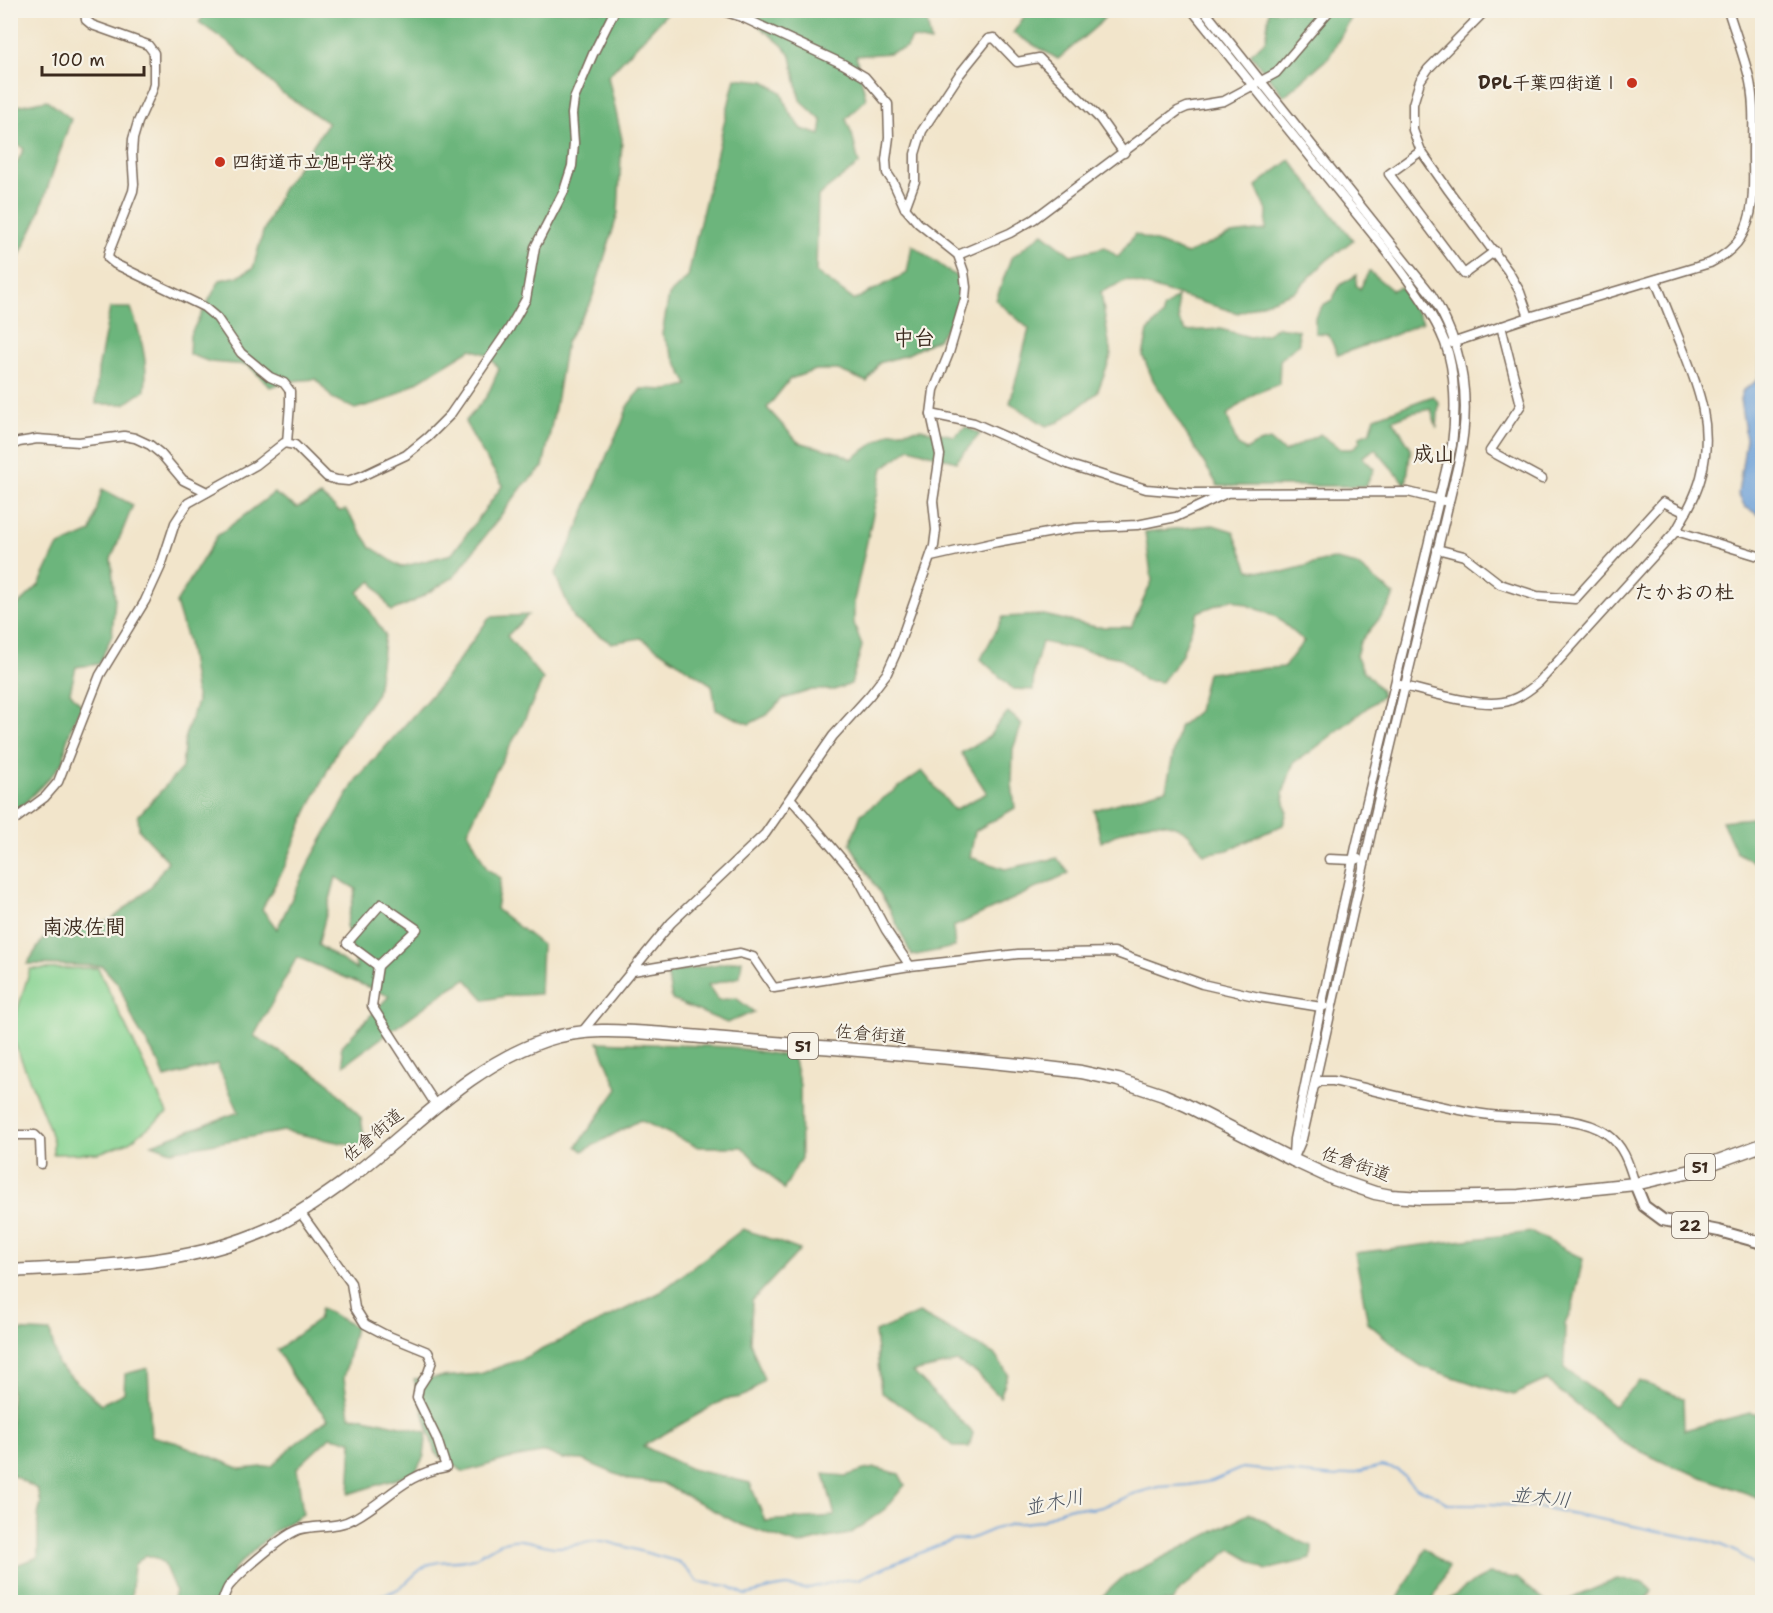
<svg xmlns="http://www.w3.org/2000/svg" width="1773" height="1613" font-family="'Shantell Sans','Klee One',sans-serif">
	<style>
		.green { fill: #86d391; stroke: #607e58; stroke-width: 1.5 }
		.forest { fill: #6cb57b; stroke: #54704c; stroke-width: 1.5; fill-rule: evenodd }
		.water { fill: #6a9fd7; stroke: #52647a; stroke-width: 1.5 }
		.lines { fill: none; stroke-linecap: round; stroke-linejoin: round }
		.stream { stroke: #6a9fd7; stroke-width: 2 }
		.minor-casing { stroke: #7b6b5b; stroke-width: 11 }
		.major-casing { stroke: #7b6b5b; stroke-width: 14 }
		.highway-casing { stroke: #7b6b5b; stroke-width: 15 }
		.minor { stroke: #fff; stroke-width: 8 }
		.major { stroke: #fff; stroke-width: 10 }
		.highway { stroke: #fff; stroke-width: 12 }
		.poi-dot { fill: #c8321e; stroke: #f7f3e8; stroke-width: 2 }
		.labels { text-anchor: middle; stroke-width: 4.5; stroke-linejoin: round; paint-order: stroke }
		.shield { fill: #f7f3e8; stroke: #73665b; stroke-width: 1.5 }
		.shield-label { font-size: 16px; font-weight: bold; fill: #3b2a1e }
		.poi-label { font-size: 18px; font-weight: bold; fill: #3b2a1e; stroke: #f7f3e8; text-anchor: end }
		.street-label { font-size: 18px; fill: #3b2a1e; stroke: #f7f3e8 }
		.neighbourhood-label { font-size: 20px; font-weight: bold; fill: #3b2a1e; stroke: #f7f3e8 }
		.water-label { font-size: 20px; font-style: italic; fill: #4b535f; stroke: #f7f3e8 }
		.quarter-label { font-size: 21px; font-weight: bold; fill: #3b2a1e; stroke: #f7f3e8 }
	</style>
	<rect width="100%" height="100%" fill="#f7f3e8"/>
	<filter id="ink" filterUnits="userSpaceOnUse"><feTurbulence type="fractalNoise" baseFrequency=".0167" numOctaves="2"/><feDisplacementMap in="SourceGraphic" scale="12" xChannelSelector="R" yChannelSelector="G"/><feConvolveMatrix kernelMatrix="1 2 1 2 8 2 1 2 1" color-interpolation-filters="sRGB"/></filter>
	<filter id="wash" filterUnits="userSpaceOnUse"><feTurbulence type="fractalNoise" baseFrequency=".008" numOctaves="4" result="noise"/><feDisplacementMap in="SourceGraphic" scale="24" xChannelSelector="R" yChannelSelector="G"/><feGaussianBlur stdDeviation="1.35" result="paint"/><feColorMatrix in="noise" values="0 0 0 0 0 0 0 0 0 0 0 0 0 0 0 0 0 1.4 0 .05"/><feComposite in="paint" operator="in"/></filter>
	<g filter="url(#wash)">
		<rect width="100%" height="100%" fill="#f2e5cb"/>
		<polygon class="green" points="98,968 167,1113 129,1142 99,1153 53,1154 53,1141 47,1123 11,1034 11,1031 30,969"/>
		<g class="forest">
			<path d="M209,10L669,11L608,76L622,139L618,213L591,302L566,342L556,403L543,467L523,486L454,577L413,602L391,611L372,581L358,592L385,635L377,693L339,747L306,814L285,866L262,909L277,929L310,861L356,780L442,683L490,617L528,615L507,636L543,679L523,723L494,775L468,831L487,869L501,878L496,909L542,945L540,994L506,996L485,1000L466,979L449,989L344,1065L341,1047L389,996L297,957L254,1036L326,1080L361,1118L366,1148L284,1131L171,1151L152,1144L239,1112L217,1064L165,1078L159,1063L135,1024L119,985L102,966L27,964L43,939L111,920L150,888L168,861L139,830L138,816L182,768L185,736L197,702L188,643L176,603L217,536L274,493L297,508L321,496L339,511L346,510L371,547L401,567L452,554L503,485L483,454L465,422L487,396L499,369L488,355L471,349L389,399L355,409L332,398L316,379L291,381L270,387L248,365L210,362L189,354L190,335L220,280L239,276L253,268L263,232L282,190L328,123L282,93L231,45L199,22ZM336,877L356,889L346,925L357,970L318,945Z"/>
			<polygon points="741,11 925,11 931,42 911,38 906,48 890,53 856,56 866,99 846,119 852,134 859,164 818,196 816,272 854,300 907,273 912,245 957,277 961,293 949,324 938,339 906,355 879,363 867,382 838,370 816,370 790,379 767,408 798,442 840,453 851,459 891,432 921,429 954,436 966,427 980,434 956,462 910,448 883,468 854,601 854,623 862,646 851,684 834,690 812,690 783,699 767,715 749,724 716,710 712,685 641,638 611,643 575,620 555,575 576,532 609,450 622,423 628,405 641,389 668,390 688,385 662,334 669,295 688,277 696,239 735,78 764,81 781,92 789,112 802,129 820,135 822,121 800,100 791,56 782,45"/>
			<polygon points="1028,11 1028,10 1110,11 1098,25 1058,59 1013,33"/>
			<polygon points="1269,11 1355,11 1329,57 1284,96 1250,54 1266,40"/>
			<polygon points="47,100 71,119 37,219 11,273 11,182 14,168 24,149 11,140 11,107"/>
			<polygon points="1290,160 1353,240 1326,261 1296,291 1238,313 1127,280 1101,292 1111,356 1097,393 1059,422 1046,426 1010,403 1029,329 996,300 1011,258 1043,233 1071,255 1105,247 1118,257 1135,234 1187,254 1231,234 1266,230 1267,211 1256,186"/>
			<polygon points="1369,271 1392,290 1401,287 1423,322 1394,335 1338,355 1328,334 1315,333 1315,317 1323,305 1332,300 1340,285 1357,275 1356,285 1360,289"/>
			<polygon points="1177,297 1179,321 1186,331 1220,329 1250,337 1267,334 1278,327 1298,330 1299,343 1280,360 1279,384 1254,394 1227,415 1237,444 1246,450 1256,444 1270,440 1284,452 1320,434 1341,449 1352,449 1360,442 1360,436 1370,432 1375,417 1433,396 1439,403 1437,428 1431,409 1411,413 1393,420 1411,448 1406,485 1375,449 1362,457 1374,469 1366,486 1218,486 1153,380 1143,356 1148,331 1163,315 1163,309"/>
			<path d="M110,308H131C140,333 149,362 145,390L125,404H96L98,370Z"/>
			<polygon points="102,489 133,505 111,559 115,599 112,635 99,664 76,667 70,692 82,706 74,720 66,743 64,760 54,773 16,812 10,810 10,616 18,605 39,585 57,547 91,532"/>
			<path d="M1213,525L1233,531L1249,570L1283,572L1332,559L1357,565L1394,595L1388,608L1360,642L1356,656L1363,670L1380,689L1382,696L1309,753L1294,762L1283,793L1287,812L1283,825L1228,850L1204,854C1198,847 1193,837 1186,832C1157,812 1128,828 1101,842L1094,810L1166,789L1179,727L1198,711L1207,673L1284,667L1304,641L1275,616L1232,599L1198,612L1181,656L1162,682L1144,680L1121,658L1042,642L1034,671L1033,690L1013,689L981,659L1003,617L1044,615L1096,627H1131L1152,581L1145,532Z"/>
			<polygon points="1008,712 1022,724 1013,749 1012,784 1015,808 975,831 970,857 1005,869 1057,858 1069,873 953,927 955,947 912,956 889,908 850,844 861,814 922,771 954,810 987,793 961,753 989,737 999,722"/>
			<polygon points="1762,817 1762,867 1736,852 1722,821"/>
			<polygon points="742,960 740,977 708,985 718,1000 736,998 754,1012 727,1023 672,1000 667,973"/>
			<polygon points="598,1042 731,1047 793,1057 800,1085 801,1158 784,1189 742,1147 698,1147 640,1120 583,1151 577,1146 618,1089"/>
			<path d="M743,1229L800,1250L752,1301L750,1342L764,1379C751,1394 745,1398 725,1399L643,1446L691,1469L750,1483L765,1521L835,1516L824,1474L846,1476L864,1470L876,1468L899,1474L905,1485L885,1509L850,1534L821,1539L799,1545L739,1524L662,1483L630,1480L582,1460L562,1459L546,1452L508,1459L464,1472L435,1453L414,1379L480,1374L524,1358L659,1293Z"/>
			<polygon points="1532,1232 1583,1259 1572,1309 1565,1324 1564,1368 1614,1406 1640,1381 1683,1398 1684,1430 1750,1413 1762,1416 1762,1499 1667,1464 1624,1443 1546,1380 1514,1395 1486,1388 1418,1365 1368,1323 1355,1253"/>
			<polygon points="321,1308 355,1327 344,1378 350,1416 365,1418 427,1432 424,1456 415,1473 349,1494 352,1441 330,1437 297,1468 303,1514 273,1532 234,1569 220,1602 172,1602 175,1590 164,1564 156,1558 146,1555 134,1565 131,1599 64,1602 11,1602 11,1567 38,1557 38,1515 41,1503 37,1489 11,1474 11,1330 50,1332 58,1365 101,1404 124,1393 125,1374 148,1368 151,1436 178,1443 241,1469 272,1466 294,1445 328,1419 295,1380 277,1350 318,1320"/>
			<polygon points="919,1313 994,1354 1008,1374 1000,1397 976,1372 957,1362 913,1372 973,1433 969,1447 954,1447 914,1414 881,1392 875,1332"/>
			<path d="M1250,1513C1271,1524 1290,1539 1312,1546L1311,1559L1266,1570L1231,1549L1180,1590L1172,1602H1096L1122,1578Z"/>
			<polygon points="1425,1548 1448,1567 1432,1602 1396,1602 1421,1558"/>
			<polygon points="1489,1574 1517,1578 1546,1602 1445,1602 1474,1582"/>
			<polygon points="1617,1579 1644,1583 1652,1591 1646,1602 1563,1602"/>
		</g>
		<path class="water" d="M1762,347V517L1745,507L1738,494L1746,439L1740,399L1743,390C1768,377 1756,370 1762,347Z"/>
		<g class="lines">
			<path class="stream" d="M359,1602C370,1596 382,1596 394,1591C408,1585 416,1569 430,1564C445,1559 461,1564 476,1557C488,1551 499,1541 513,1540C529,1538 543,1548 559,1547C576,1547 591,1538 608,1542L679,1562L699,1582L728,1586L746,1595L774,1588L786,1586L805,1589L843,1580L859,1579L876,1571L952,1540L970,1539L994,1529L1012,1524L1041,1521L1064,1509L1072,1507L1091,1509L1102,1507L1133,1494L1158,1487L1189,1485L1212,1481L1242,1468L1336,1477L1382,1466L1398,1470L1407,1480L1418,1488L1432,1493L1448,1504H1491L1545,1508L1712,1542C1733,1548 1749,1557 1762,1575"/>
		</g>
	</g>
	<g filter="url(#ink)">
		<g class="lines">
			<defs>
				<g id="minor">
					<polyline points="85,10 86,20 92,25 148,45 154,53 154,84 152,91 138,122 133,139 132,153 134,184 133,191 109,252 108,258 115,264 204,307 217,318 241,353 270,377 284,383 290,391 290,404 287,443"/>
					<path d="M1192,10L1388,253C1409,282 1432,310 1445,343C1456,373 1456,414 1452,445L1356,847L1321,1007L1294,1139L1293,1154"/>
					<path d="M1204,10L1431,294C1464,346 1472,400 1459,460L1389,753L1302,1139L1293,1160"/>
					<polyline points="1486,10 1428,69 1420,81 1413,104 1413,130 1421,151 1449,191 1508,271 1520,292 1529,317"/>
					<polyline points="1761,10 1762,14"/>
					<polyline points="1421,151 1389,174 1464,274 1495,251"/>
					<polyline points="905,208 915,181 915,154 922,131 959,75 988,39 994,38 1017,62 1039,58 1100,119 1124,153"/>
					<polyline points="958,255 1010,233 1034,219 1178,111 1187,107 1224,101 1276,73 1330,10"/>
					<polyline points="1501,326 1521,405 1490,451 1542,479"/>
					<path d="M1452,343L1529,317L1710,263C1722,257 1734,249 1741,237C1756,213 1753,182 1753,155C1753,129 1755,103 1749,77C1743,54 1735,32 1728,10"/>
					<polyline points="931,414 974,423 1070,465 1146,489 1192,493 1408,492 1444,501"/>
					<polyline points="10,446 19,442 37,439 79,442 124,436 135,438 150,445 161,454 183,480 207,492"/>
					<polyline points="1676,531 1762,557"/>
					<polyline points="1437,549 1464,556 1500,584 1537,596 1575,599 1663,502 1686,513"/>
					<polyline points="931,557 997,542 1075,528 1137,525 1176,517 1225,494"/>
					<path d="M1400,685C1429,692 1485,710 1511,700C1522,696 1530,690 1539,682L1676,531C1686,513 1696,496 1701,477C1714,427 1699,389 1681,344C1672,322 1664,301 1655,280"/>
					<polyline points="791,799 858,878 886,930 910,966"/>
					<polyline points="10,823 45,797 58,782 100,675 145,601 161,566 175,523 188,503 256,465 284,443 295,445 327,477 337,480 348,481 362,476 406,455 428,437 450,415 509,329 526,299 535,247 564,191 572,166 574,143 572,114 574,99 593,54 615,10"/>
					<polyline points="1329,859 1353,860 1358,859"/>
					<polygon points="381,904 417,929 378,966 347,943"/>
					<polyline points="378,966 372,1006 436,1105"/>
					<polyline points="633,971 740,953 753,957 774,988 910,966 1018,954 1114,952 1202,984 1259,997 1321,1007 1324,1006"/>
					<polyline points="582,1032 671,923 765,834 833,736 870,695 887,673 896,653 934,546 936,530 933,501 940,455 931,414 934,390 949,353 965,299 966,287 964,272 958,255 918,223 905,208 893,182 887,173 886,160 889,137 888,104 865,77 843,64 742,17 719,10"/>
					<path d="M1314,1086L1321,1081H1333C1385,1092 1437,1108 1490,1115C1524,1119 1578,1113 1607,1134C1624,1146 1629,1165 1635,1184"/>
					<polyline points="10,1135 35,1135 40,1140 41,1164"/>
					<path d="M222,1602C224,1597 226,1590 229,1586C240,1573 286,1532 301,1529C320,1525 338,1528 355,1518C389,1499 405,1474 446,1467L437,1439L417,1398L419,1387L428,1373L432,1361L428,1352L384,1334L365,1324L355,1308L351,1283L300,1212"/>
				</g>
				<polyline id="major" points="1635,1184 1644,1206 1663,1220 1719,1231 1762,1243"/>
				<path id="highway" d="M10,1271C101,1266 196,1266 279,1224C304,1211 328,1194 351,1177C414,1129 469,1066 546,1040C585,1027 625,1031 665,1034C701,1037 738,1040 774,1043C876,1052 979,1059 1081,1072L1118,1080L1163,1095L1186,1105L1293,1160L1334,1179L1375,1193L1391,1196L1422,1198L1480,1197L1519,1196L1635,1184L1691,1171L1762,1145"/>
			</defs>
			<use href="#minor" class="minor-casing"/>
			<use href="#major" class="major-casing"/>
			<use href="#highway" class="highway-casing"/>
			<use href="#minor" class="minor"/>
			<use href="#major" class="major"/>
			<use href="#highway" class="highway"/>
		</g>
	</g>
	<g class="poi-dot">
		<circle cx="1632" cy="83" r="6"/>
		<circle cx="220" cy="162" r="6"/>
	</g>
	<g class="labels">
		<g class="shield">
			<rect x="788" y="1033" width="30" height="26" rx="4.5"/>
			<rect x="1685" y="1154" width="30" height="26" rx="4.5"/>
			<rect x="1672" y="1212" width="36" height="26" rx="4.5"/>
		</g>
		<g class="shield-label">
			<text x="803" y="1052">51</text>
			<text x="1700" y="1173">51</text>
			<text x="1690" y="1231">22</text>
		</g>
		<g class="poi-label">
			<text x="1620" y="89">DPL千葉四街道Ⅰ</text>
			<text x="232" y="168" text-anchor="start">四街道市立旭中学校</text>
		</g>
		<g class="street-label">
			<text transform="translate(871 1034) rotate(5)" y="6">佐倉街道</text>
			<text transform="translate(373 1135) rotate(-40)" y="6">佐倉街道</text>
			<text transform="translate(1356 1164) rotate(19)" y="6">佐倉街道</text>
		</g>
		<g class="neighbourhood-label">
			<text x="1684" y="599">たかおの杜</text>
		</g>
		<g class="water-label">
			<text transform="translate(1541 1497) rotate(6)" y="7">並木川</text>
			<text transform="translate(1054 1502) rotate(-12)" y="7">並木川</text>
		</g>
		<g class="quarter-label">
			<text x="914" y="345">中台</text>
			<text x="1434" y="461">成山</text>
			<text x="84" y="934">南波佐間</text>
		</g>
	</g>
	<rect width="1773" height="1613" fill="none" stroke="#f7f3e8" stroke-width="36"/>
	<path d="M42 66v9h102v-9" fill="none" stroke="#3b2a1e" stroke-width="3"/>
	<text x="51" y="66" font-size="18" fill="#3b2a1e" stroke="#f7f3e8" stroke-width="4.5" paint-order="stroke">100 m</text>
</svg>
